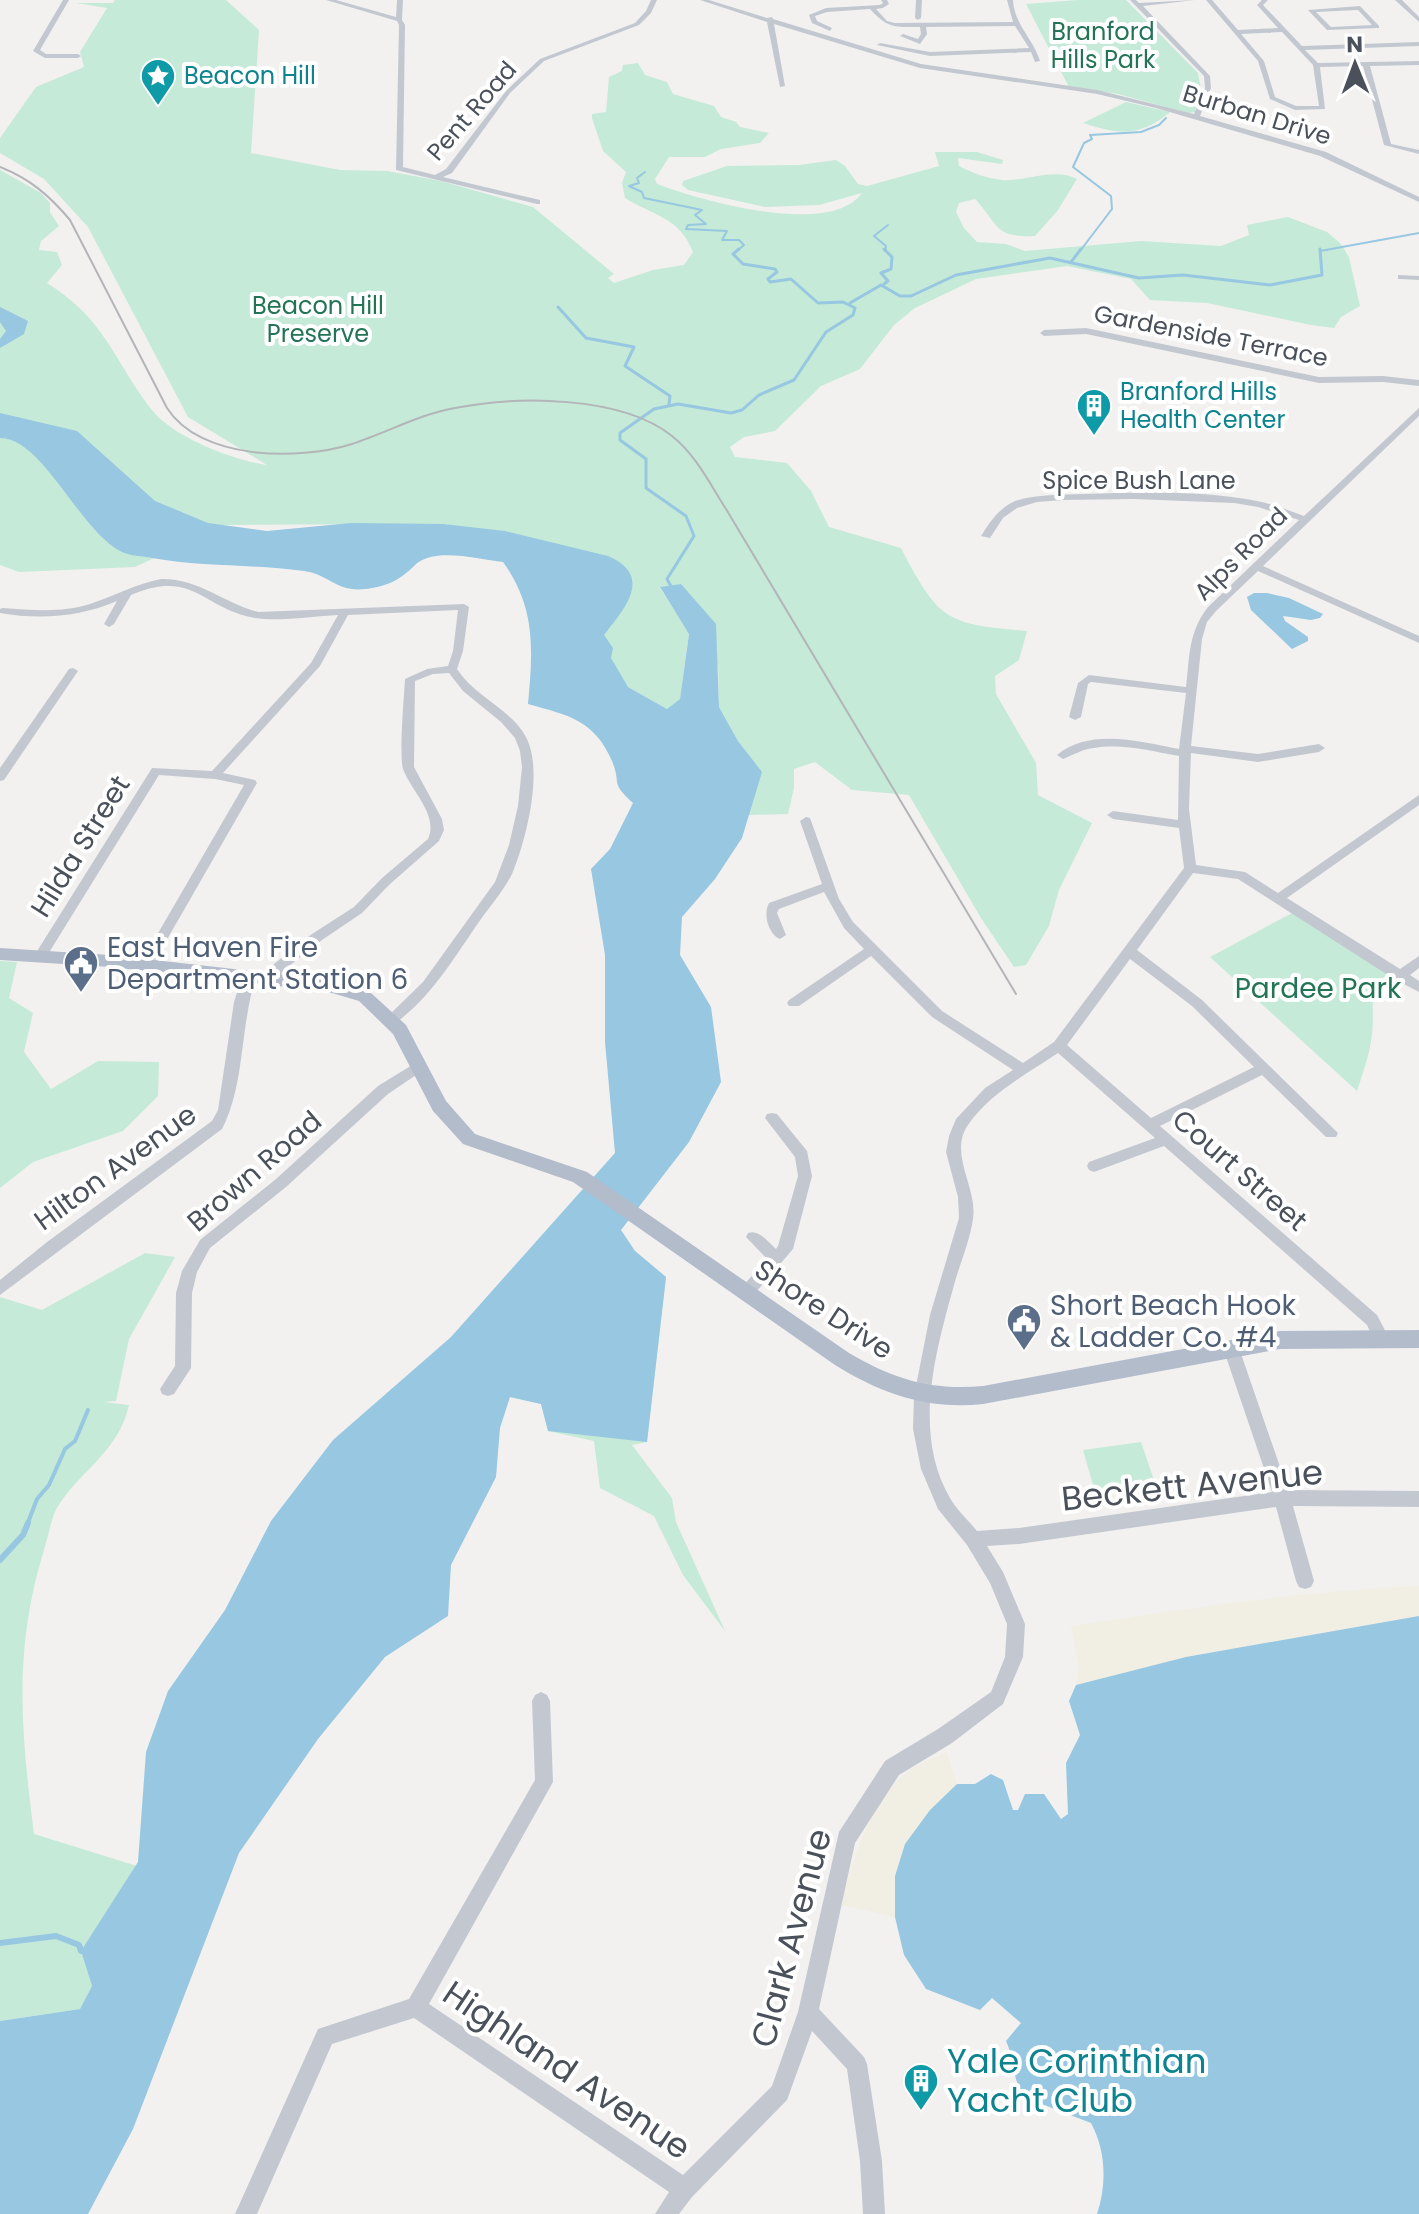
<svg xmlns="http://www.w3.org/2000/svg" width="1419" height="2214" font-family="Poppins,sans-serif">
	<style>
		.green { fill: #c5ead8 }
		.sand { fill: #f1efe3 }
		.water { fill: #97c7e1 }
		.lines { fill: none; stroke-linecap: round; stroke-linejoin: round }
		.stream-far3 { stroke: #97c7e1; stroke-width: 2 }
		.stream-far2 { stroke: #97c7e1; stroke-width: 3 }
		.stream-far1 { stroke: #97c7e1; stroke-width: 4 }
		.stream { stroke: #97c7e1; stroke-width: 6 }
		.minor { fill: #c3c8d0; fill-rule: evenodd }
		.major { fill: #b3bccb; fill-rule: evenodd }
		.tram { stroke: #b3b5b9; stroke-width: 2 }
		.labels { text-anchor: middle; stroke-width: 8; stroke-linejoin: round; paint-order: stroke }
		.far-park-label { font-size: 24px; fill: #237457; stroke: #fff }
		.far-culture-label { font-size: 24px; fill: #0d838f; stroke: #fff; text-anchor: start }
		.far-street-label { font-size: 24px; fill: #4a515b; stroke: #fff }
		.street-label { font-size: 28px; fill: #4a515b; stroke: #fff }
		.service-label { font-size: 28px; fill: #4e5e75; stroke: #fff; text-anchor: start }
		.park-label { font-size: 28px; fill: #237457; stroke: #fff }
		.near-street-label { font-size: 34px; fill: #4a515b; stroke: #fff }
		.near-culture-label { font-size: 34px; fill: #0d838f; stroke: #fff; text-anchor: start }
	</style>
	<rect width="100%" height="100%" fill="#f2f1f0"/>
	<g class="green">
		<path d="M115,0H226L259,30L251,153L340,170L387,171L441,181L533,207L614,274L608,278L614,283L653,270L684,265L693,252C679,217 654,216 625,198L622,183L626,172L603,151L592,118V114L606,112L609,77L622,71L623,65L638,63L645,75L667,82L673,94L714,106L721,117L736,122L740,127L769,133L760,143L721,149L705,157H669L655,179L657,184C699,200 830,238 862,193L819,205L765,207L688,190L682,185L683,181L727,166L799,165L836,160L845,166L858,184L867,186L939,166L935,152H977L1003,160L1002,164L958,158L959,166C972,173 986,178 1002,180C1026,182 1054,167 1077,179L1058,210L1035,236C993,238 999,224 975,199L959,203L956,212L964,228L977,242L1006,244L1025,251L1141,241L1221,246L1249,235L1247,225L1288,217L1327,232L1341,244L1349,257L1360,306L1341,317L1334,328L1311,325L1207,303L1150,300L1131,279L1067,266L976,279L915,308L894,325L860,369L821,386L775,431L744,437L730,447L735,457L787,463L811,491L829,527L901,548C939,621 946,624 1027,631L1019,660L995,676L996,694L1036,763L1038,795L1092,823L1059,890L1049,926L1026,965L1014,967L981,918L909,795L852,790L815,762L794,769V788L788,814L748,815L761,772L738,741L719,707L718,667L681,584L660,588L689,633L680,699L667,709L628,687L528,539L505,531L405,524L224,525L135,567L19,572L0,565V170L41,193L50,203V212L59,226L41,241L39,250L57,252L62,265L47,283C107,321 112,358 152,410C174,438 233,460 267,465L188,417L88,227L44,179L0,153V138L36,87L84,67L80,52L107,8L76,3H113Z"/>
		<polygon points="1078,0 1126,0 1198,73 1201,89 1195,112 1188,113 1118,94 1069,87 1026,4"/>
		<path d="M1126,102L1170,112C1140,137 1119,135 1083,123Z"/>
		<path d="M1292,913L1387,974C1367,992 1375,1010 1372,1034C1370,1054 1363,1072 1357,1091L1210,957Z"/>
		<polygon points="0,961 17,962 9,998 33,1013 24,1052 51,1089 98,1061 159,1062 158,1096 123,1131 33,1162 0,1188"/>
		<polygon points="635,1251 666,1277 647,1442 632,1445 672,1498 676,1522 725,1631 683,1575 654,1516 600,1488 594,1441 548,1431 541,1404 510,1397"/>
		<path d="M145,1253L175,1257L129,1339L116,1401L103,1402L129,1405C119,1450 84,1468 60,1503C51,1515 49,1535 44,1550C13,1651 21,1731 34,1834L137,1866L81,1951L92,1986L80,2009L0,2021V1297L42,1310Z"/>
		<polygon points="1141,1442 1156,1486 1096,1495 1083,1450"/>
	</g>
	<g class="sand">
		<path d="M1419,1586V1616L1186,1657L1076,1685L1079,1667L1071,1626C1187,1608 1302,1591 1419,1586Z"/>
		<path d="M947,1752L957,1784L930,1810L895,1876V1917L841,1905C854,1858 869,1798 913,1768C923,1761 936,1757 947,1752Z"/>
	</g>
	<g class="water">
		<polygon points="0,307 28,321 24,334 0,348 0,339 6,331 0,322"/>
		<path d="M0,413L77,431L155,501L208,523L267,531L351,523L443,524L505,531L608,556C654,576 625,608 604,635L613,648L611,658L628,687L667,709L680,699L689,634L660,587L681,584L716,624L719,707L738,741L762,772L742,838L715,879L682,917L680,955L711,1007L721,1082L689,1142L621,1230L635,1251L666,1277L647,1442L548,1431L541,1404L510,1397L500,1428L496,1477L451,1565L448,1616L385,1657L318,1739L239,1853L133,2129L88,2214H0V2021L80,2009L92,1986L81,1951L138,1862L146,1752L168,1691L225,1610L271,1521L333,1440L451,1337L615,1153L605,1042V955L591,869L610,849L633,803C609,781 622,785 612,761C594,719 567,715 528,704C533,650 536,608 503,562C478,560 434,546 414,566C402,578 390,585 372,588C337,595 330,574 304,571C253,564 202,567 152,558C143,556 130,556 122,552C80,532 43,438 0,438Z"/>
		<polygon points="1267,593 1289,598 1323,614 1320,618 1311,620 1283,616 1285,621 1308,637 1308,641 1292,649 1251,610 1247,597 1254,593"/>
		<path d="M1419,1616V2214H1097C1107,2184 1106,2151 1091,2123L1026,2098C1012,2083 1015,2060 1006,2041L1021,2023L992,1998L980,2010L926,1989L904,1955L895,1917V1876L905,1844L930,1810L957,1784H975L991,1774L1003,1780L1013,1810H1018L1025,1794H1044L1061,1819L1068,1814L1066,1763L1080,1735L1069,1701L1076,1685L1186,1657Z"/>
	</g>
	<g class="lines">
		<g class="stream-far3">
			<polyline points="645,172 637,178 639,183 629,186 642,192 644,198 702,210 695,215 706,224 688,225 686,229 727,231 722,240 739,240 744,245 737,251"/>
			<polyline points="885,251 886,246 874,236 888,225"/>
			<polyline points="1080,251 1112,209 1111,196 1073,167 1084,143 1092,139 1090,135 1141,132 1159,125 1166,118"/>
			<polyline points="1320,251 1419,233"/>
		</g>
		<g class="stream-far2">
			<polyline points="1071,262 1081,249"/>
			<polyline points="884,284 888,281 881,273 891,269 892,257 884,249"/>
			<polyline points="850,303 881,285 900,296 911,296 956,275 1050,258 1139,278 1183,275 1270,285 1322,275 1320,249"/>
			<polyline points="558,307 586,338 634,347 625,366 670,396 669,404"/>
			<polyline points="673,590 667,579 694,536 686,516 646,488 646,459 620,440 620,433 654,409 678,404 731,413 742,410 759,395 794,380 826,332 853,315 855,308 843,302 818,303 791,279 770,282 768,279 777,272 775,269 743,264 733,254 739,249"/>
		</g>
		<polyline class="stream-far1" points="27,1525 37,1499 49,1485 65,1449 75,1441 88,1410"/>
		<g class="stream">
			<polyline points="0,1560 23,1535 28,1523"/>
			<polyline points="0,1943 56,1936 79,1945 81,1951"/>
		</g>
		<g class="minor">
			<polygon points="63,0 69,0 40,50 46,54 78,54 81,56 78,58 45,58 33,51"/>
			<polygon points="326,0 336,0 396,17 397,0 403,0 402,20 405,25 403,167 435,175 446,169 506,91 540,59 635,23 646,11 651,0 657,0 651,13 639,25 544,61 510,93 452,173 443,177 540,200 540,204 537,204 396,170 399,25 397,21"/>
			<polygon points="700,0 709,0 767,18 772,17 773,19 921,64 1097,90 1194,114 1205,88 1204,76 1130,0 1136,0 1139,3 1195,0 1143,6 1210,76 1211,88 1200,116 1326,152 1419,197 1419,202 1320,156 1156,108 1097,94 920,68 774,24 785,86 780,87 767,22"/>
			<path d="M881,0H887L889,4L883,8L876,9L887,21L895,23L1013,22L1007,0H1013C1014,24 1034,40 1040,61L1035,62L1031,52L930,56L877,45L880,43L930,52L1029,48L1015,26L926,27L927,34L920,44L900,36L903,34L918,39L921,34L920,27C895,27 888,29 870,9L827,12L815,16L817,21L832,28L830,31L812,23L809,15L826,8L880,5L883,3Z"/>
			<polygon points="916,0 922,0 921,18 918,20 915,18"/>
			<path d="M1206,0H1212L1238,30L1278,28L1257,5L1262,0H1268L1263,5L1302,46L1419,42V46L1305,50L1318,63L1419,61V65L1370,66L1391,144L1419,150V154L1384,145L1363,66L1320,67L1325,109L1295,110L1270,99L1258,61ZM1282,32L1313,65L1319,106H1296L1275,97L1264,61L1241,34Z"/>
			<polygon points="1395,0 1402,0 1419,17 1419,22"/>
			<path d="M1360,6L1379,26V28L1327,30L1308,10ZM1358,10L1372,25L1331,27L1316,12Z"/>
			<polygon points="1398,275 1419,276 1419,280 1401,279 1398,279"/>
			<polygon points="1086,328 1319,377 1383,376 1419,380 1419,386 1383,382 1319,383 1086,334 1044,336 1040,333 1044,330"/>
			<path d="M1419,408V416L1263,566L1419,636V643L1258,571L1216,611L1207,622L1202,639L1191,746L1258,754L1319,744L1325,748L1319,752L1258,762L1191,753L1189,809L1196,865L1245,872L1278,893L1419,795V805L1287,898L1400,969L1419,956V968L1410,975L1419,981V992L1394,979L1238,879L1193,873L1137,950L1202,1000L1338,1133L1336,1137H1326L1262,1075L1160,1126L1377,1315L1389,1338L1387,1343L1381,1345L1375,1343L1367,1325L1164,1146L1094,1172L1089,1170L1087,1166L1089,1162L1155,1138L1058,1053C1027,1074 990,1093 968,1125C948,1154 978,1188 973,1219C970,1239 962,1259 956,1278C937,1347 911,1431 950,1498C957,1510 968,1520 977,1531L1019,1528L1272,1492L1223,1348L1225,1343L1231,1341L1237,1343L1239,1348L1288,1490L1419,1491V1507L1293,1506L1314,1581L1311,1587L1305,1589L1299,1587L1296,1581L1276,1507L1019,1544L987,1546L1003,1572L1025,1624L1023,1657L1003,1704L952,1743L899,1775L855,1843L819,2009L864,2057L867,2064L882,2161L885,2214H863L860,2161L847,2069L812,2031L787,2100L692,2197L679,2214H655L669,2192L414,2018L332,2044L257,2214H235L318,2029L409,1999L535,1780L532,1701L535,1695L541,1692L547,1695L550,1701L553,1782L429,2004L683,2175L772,2086L798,2012L839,1832L885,1761L938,1729L991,1692L1005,1657L1007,1624L990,1583L967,1545L938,1509L921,1469L913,1429L914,1396L930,1315L959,1218L958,1197L946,1152L949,1136L956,1119L985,1088L1013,1070L932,1017L871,956L799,1006H789L787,1003L789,1000L864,949L844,928L824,892L779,909L777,913L786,935L780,939C768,934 763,914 769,903L822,884L800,821L806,817L810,818L839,899L853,922L942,1011L1023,1063L1054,1042L1184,868L1179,828L1113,819L1107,815L1113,811L1178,820L1179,756C1151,751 1122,743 1094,748C1083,749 1073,755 1063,759L1057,755C1090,727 1142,742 1179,749L1186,693L1091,682L1088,684L1081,717L1075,720L1069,717L1078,683L1089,675L1186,687C1190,655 1188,633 1208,607L1299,520L1258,507L1234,503L1134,499L1063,500L1037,502L1017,508L1003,518L990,538L981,536C990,522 999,508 1015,501C1036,494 1061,495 1083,494C1138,492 1203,490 1257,501C1273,504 1288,510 1304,516ZM1130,959L1192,1006L1254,1067L1151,1118L1067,1045Z"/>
			<path d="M161,579C198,578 224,603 258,612L464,604L469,607L463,651L457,669C475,697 510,708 526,737C544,770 526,841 512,874C504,890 492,904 481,919C455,956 433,995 397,1022L392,1024L385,1019L423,982L495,882L509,845L518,806L522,767L520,751L515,738L501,722L463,691L449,673L433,674L415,681L414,767L442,819L444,830L439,841L390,884L362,913L322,940L284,970L277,982L272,984L265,979L274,964L312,934L354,907L382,878L428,839C439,815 411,791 403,769C399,755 404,697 405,679L427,669L448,666L453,651L458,610L348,615L320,666L223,773L255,780L257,783L150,969L145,971L139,966L244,785L215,779L159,775L45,959H35L34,956L152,768L212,771L311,663L338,615C313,616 279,622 255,618C203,609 193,568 131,595L114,624L109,627L104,624L117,601C80,617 40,620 0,613V609L3,608C32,610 62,613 90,604C114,596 135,584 161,579Z"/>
			<polygon points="73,668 78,671 4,780 0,781 0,768 69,669"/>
			<path d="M249,972L256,977C240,1025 245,1086 222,1129L0,1295V1280L47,1242L212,1121L218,1110L234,1002L242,977Z"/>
			<polygon points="417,1062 422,1063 424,1067 422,1071 388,1094 286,1187 210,1248 197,1272 192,1293 191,1368 174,1394 168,1396 162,1394 160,1389 175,1366 176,1293 182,1271 200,1240 276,1179 378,1086"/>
			<path d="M772,1113L777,1114L807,1151L812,1176L793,1249L751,1298L746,1299L741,1298L738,1293L741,1288L767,1259L746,1237L748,1233C759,1229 768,1242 776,1249L778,1246L798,1176L795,1157L765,1118L767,1114Z"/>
		</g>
		<path class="major" d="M0,948L110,955L296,976L333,981L371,993L406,1025L446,1101L475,1134L587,1172L849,1353C893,1379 932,1391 983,1386L1280,1331L1419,1330V1348L1280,1349L983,1404C928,1410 882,1394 835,1365L573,1182L463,1144L433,1111L393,1034L359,1001L332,993L296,988L110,967L0,960Z"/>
		<path class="tram" d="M0,167C30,179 49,195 70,220L167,408C200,460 298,461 352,444C386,433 420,414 455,408C516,396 621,395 672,436C696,455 710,484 726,509L1016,994"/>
	</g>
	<defs>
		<symbol id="sight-pin" viewBox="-11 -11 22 30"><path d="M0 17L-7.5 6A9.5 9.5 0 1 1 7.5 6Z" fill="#0f9aa8" stroke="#fff"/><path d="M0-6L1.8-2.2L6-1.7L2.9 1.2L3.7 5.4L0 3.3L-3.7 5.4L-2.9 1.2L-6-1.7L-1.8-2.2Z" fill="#fff"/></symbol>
		<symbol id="building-pin" viewBox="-11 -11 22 30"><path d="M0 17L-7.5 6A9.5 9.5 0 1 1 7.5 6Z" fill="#0f9aa8" stroke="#fff"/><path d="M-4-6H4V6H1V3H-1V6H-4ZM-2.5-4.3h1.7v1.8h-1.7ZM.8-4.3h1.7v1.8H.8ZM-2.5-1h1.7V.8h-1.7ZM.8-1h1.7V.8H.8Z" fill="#fff"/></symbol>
		<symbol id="civic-pin" viewBox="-11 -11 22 30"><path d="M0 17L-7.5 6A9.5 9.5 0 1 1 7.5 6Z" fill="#5c6f8a" stroke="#fff"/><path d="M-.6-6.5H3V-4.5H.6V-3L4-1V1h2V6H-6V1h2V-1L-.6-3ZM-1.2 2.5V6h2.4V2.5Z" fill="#fff"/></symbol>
	</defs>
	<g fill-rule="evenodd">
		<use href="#sight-pin" x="138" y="56" width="40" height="54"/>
		<use href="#building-pin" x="1074" y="386" width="40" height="54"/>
		<use href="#civic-pin" x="61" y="943" width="40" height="54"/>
		<use href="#civic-pin" x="1004" y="1301" width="40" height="54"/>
		<use href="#building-pin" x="901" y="2061" width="40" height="54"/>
	</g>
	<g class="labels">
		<g class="far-park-label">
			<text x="1103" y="40">Branford<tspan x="1103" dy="28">Hills Park</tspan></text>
			<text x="318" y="314">Beacon Hill<tspan x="318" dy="28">Preserve</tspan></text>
		</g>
		<g class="far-culture-label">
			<text x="184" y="84">Beacon Hill</text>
			<text x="1120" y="400">Branford Hills<tspan x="1120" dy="28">Health Center</tspan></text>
		</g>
		<g class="far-street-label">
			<text transform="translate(472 111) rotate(-49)" y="8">Pent Road</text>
			<text transform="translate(1257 115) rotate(17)" y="8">Burban Drive</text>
			<text transform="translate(1211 336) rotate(11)" y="8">Gardenside Terrace</text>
			<text x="1139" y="489">Spice Bush Lane</text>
			<text transform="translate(1241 554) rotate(-45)" y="8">Alps Road</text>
		</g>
		<g class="street-label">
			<text transform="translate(80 846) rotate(-58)" y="10">Hilda Street</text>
			<text transform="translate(115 1167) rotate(-36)" y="10">Hilton Avenue</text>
			<text transform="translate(1240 1170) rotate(41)" y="10">Court Street</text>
			<text transform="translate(254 1171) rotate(-41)" y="10">Brown Road</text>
			<text transform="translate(824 1309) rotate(33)" y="10">Shore Drive</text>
		</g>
		<g class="service-label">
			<text x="107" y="957">East Haven Fire<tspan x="107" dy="32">Department Station 6</tspan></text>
			<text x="1050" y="1315">Short Beach Hook<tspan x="1050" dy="32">&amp; Ladder Co. #4</tspan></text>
		</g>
		<g class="park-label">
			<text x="1318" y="998">Pardee Park</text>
		</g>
		<g class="near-street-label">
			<text transform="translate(1192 1485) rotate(-6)" y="12">Beckett Avenue</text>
			<text transform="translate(791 1938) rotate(-75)" y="12">Clark Avenue</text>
			<text transform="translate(567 2070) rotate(34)" y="12">Highland Avenue</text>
		</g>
		<g class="near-culture-label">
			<text x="947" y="2073">Yale Corinthian<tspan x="947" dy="39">Yacht Club</tspan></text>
		</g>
	</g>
	<g transform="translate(1355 64) rotate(359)" stroke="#ffffff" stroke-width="6" paint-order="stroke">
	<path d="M0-6L14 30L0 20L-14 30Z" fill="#4a515b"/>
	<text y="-12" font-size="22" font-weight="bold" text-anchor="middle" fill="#4a515b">N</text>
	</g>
</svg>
